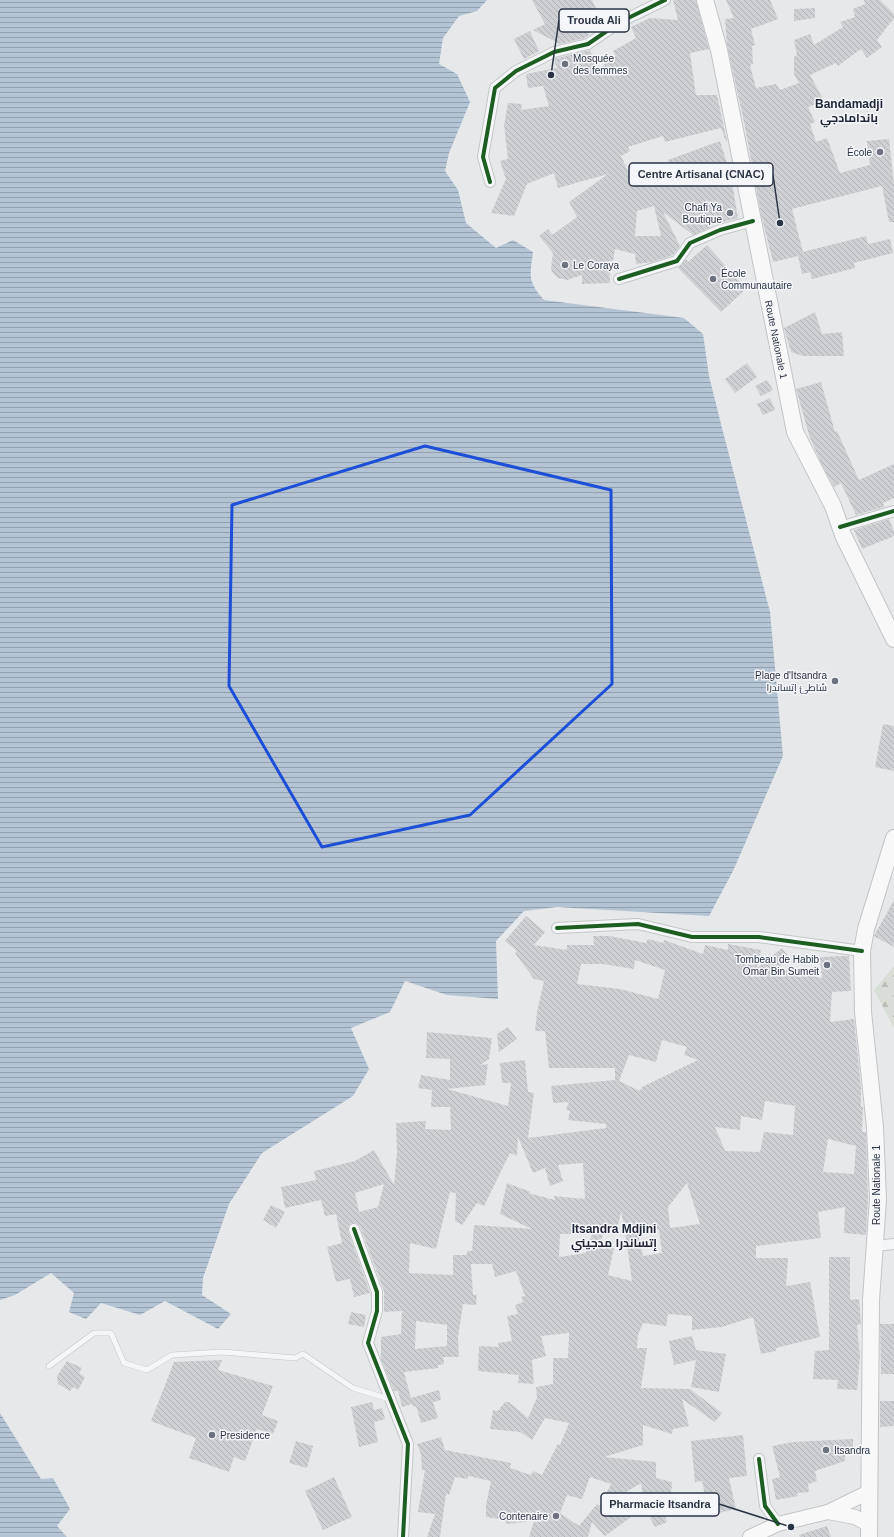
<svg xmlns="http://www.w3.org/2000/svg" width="894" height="1537" font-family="Helvetica,Cairo,sans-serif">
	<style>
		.forest { fill: url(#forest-firs) }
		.water { fill: url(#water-rules) }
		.building { fill: url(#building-back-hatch); fill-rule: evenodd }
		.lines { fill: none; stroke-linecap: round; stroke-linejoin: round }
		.lane-casing { stroke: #c4c6c8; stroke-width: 6 }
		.street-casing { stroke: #c4c6c8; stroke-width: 12 }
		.secondary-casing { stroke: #c4c6c8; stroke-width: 16 }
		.primary-casing { stroke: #c2c5c8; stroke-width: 18 }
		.lane { stroke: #f5f6f7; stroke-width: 5 }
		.street { stroke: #f5f6f7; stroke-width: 10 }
		.secondary { stroke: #f8f8f8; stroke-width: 14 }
		.primary { stroke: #f8f8f8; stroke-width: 16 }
		.cycleway-casing { stroke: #f4f6f9; stroke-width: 6 }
		.cycleway { stroke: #1b5e20; stroke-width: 4 }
		.marked { fill: none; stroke: #1d4ed8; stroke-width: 3; stroke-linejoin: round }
		.poi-dot { fill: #6c737f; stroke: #f4f6f9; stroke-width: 1.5 }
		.labels { text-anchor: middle; stroke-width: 3; stroke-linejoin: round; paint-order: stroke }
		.poi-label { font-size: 10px; fill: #2b3445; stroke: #f4f6f9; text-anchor: start }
		.street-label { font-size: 10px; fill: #2b3445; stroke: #f4f6f9 }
		.quarter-label { font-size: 12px; font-weight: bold; fill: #1d2536; stroke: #f4f6f9 }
		.leader { fill: none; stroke: #2b3445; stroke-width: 1.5 }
		.callout-dot { fill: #2b3445; stroke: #f4f6f9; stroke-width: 1.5 }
		.callout { fill: #f4f6f9; stroke: #2b3445; stroke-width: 1.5 }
		.callout-label { font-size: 11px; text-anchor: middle; font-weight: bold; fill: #2b3445 }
	</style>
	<defs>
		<pattern id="forest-firs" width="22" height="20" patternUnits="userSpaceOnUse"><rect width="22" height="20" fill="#d6ded6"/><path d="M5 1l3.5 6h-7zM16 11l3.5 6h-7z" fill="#b8bfb9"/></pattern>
		<pattern id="water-rules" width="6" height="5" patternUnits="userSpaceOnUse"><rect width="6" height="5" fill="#b4c4d5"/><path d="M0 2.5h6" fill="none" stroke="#93a0af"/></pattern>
		<pattern id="building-back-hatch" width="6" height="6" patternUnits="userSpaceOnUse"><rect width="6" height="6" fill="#ced0d3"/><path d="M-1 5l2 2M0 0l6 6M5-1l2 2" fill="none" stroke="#b1b3b6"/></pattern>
	</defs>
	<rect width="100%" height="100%" fill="#e6e8ea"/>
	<polygon class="forest" points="894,966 894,1028 874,990"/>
	<g class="water">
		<path d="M0,0H487L477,11L459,16L443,38L439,64L457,74L470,102L449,153L445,171L458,190L466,223L496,248L513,240L533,252C530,276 527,281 544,300L684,318L703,334L709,376L721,424L770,612L783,756L733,871L709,916L557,907L524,911L496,941L498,999L447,995L405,981L390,1012L351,1028L369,1069L353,1096L262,1153L229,1204L203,1278L202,1295L231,1314L218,1329L165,1301L140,1315L101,1303L86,1319L69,1312L74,1293L51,1273L15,1295L0,1300Z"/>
		<polygon points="0,1413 41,1479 53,1478 70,1509 57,1526 67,1537 0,1537"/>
	</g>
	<g class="building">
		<polygon points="532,0 592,0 600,17 588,33 589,35 585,38 560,44 533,30 545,24"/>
		<path d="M673,0H696L709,49L690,53L696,95H717L727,141H726L721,128L665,142L663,136L628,147L630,151L621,156L630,176L669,164L668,160L720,141L731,176L738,218L711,225V227L693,235L663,212L680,246L673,255L653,262L636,264L635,254L615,249L613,261H609L610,283L582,284V275L567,280L558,278L552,272L551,268L553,253L539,236L548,229L552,235L577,217L569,202L608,174L558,188L554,173L527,184L514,216L491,213L506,179L500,161L508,159L504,125L508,103L522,104L521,110L549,106L543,86L528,88L526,74L557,68L554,59L590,50L598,69L616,56L613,51L636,38L631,27L650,18L678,20ZM654,206L661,236H635L637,211Z"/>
		<polygon points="726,0 770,0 778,19 751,29 755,45 752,46 753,64 750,65 756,88 776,84 780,90 799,83 794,74 794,57 797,55 794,40 810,34 814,45 843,27 840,22 855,17 853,9 865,4 864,0 880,0 894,14 894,18 877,40 882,47 867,58 861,49 838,66 836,63 810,75 823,99 819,103 808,107 815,122 810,124 816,142 827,138 840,173 870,165 867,141 889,139 894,185 894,222 889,222 882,186 792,209 803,252 866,236 868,244 890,239 893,253 854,263 855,268 812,279 810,272 802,274 798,256 773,262 761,214 744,122 727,45 725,19 734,18"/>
		<polygon points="815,8 815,18 794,21 794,9"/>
		<polygon points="530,31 539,51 524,59 514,39"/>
		<polygon points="707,245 746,289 721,312 678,268 686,259 688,262"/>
		<polygon points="815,312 822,334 842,332 844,356 803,356 791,352 784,328"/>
		<polygon points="747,363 757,377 735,393 725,379"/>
		<polygon points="767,380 773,390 761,396 755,386"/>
		<polygon points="821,382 835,432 837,431 859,480 894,464 894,498 883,503 884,507 856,515 841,483 834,487 822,465 810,438 796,389"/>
		<polygon points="770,398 775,410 763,415 757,404"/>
		<polygon points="889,519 894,531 894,536 862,549 854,530"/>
		<polygon points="883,724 894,726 894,771 875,767"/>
		<polygon points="894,900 894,947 874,936"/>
		<path d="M526,916L545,932L534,945L567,950V945H594L593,936H609L646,943L648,939L663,943L664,940L703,954L705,945L728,950V944L761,950L757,968L782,948L790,959L778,968L822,978L820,957L849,956L851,991L832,992L830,1022L854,1019L861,1088V1107H863L862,1132H866L868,1199L866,1235L844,1233L845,1207L818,1212L821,1238L756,1246V1258H788L786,1286L810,1282L820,1337L776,1348V1351L761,1354L753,1317L722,1327L692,1330V1316L668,1314L666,1326L643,1323L638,1335L637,1348H647L641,1388L690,1389L722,1413L715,1422L682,1399L689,1426L673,1429L672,1434L643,1425V1445L604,1457L656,1462V1478L672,1482L671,1496L660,1497L667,1522L655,1527L650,1518L656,1499L644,1501L641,1483L618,1497L631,1517L605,1536L592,1522L588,1537H529L534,1521L506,1524L505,1520L486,1517V1505L491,1481L468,1476V1479L455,1477L449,1495L446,1494L440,1537H427L435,1514L418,1512L425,1470H422L421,1454L417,1444L441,1437L445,1450L511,1463L510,1468L531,1475L533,1471L542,1475L558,1444L560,1445L569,1423L545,1418L532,1440L520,1432L490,1429L493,1410L498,1411L505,1402H509L528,1418L537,1398L536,1387L553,1384V1358H568L569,1333L541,1336L546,1356L532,1360L534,1384L518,1383L519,1375L478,1371L479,1346L499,1347L498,1343L512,1341L507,1316L518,1314L515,1305L523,1302L521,1297L525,1296L516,1271L495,1277L492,1264H471L473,1295H477L476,1305L463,1304L458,1337L459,1357H443L444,1364L438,1365V1368L404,1372L411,1398L439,1390L441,1400L433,1402L438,1418L421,1423L416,1406L413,1407L412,1404L402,1407L398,1391H394L381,1359V1337L401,1334L402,1311L384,1312V1291L360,1226L356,1223H352L349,1225L348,1231L370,1293L354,1297L350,1279L336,1282L327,1247L342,1243L336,1214L325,1216L321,1200L285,1208L281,1187L316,1180L314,1171L355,1161L374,1150L394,1185L397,1152L396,1123L426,1121L425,1129L451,1130L450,1107H431L432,1090L418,1088L421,1075L450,1080V1059L426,1058L427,1032L492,1038L489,1059L480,1065L488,1064L485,1085L447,1089L508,1106L511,1083H502L500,1063L525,1060L528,1092L534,1093L528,1138L606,1128V1124L568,1120L570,1111L566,1110L569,1102L553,1103L551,1086L615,1080V1068H549L545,1031H535L537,1012L544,981L534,979L515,953L517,951L505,941ZM635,960L665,970L658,999L620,989L577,984L581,964H603L634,969ZM662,1040L687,1047L684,1055L698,1060L642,1087L640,1091L619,1081L629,1055L656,1062ZM765,1101L795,1106L793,1135L764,1132L760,1152L725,1151L715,1127L740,1130L741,1116L762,1120ZM518,1137L533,1173L545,1168L550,1186L563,1181L558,1165L583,1163L585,1199L554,1196L555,1200L528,1193L531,1192L507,1183L500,1214L532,1229L474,1225L472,1251H467V1255H453V1275L409,1273L410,1243L436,1249L450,1192L456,1193L455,1221L462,1225L477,1203L484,1206L510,1153L517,1156ZM828,1139L856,1146L854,1174L823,1172ZM687,1183L700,1224L670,1228L668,1207ZM384,1184L378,1207L359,1212L355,1193ZM621,1212L624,1224L632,1281L608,1275L614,1248L600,1243L606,1226L618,1225ZM659,1229L662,1253L643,1256L637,1230ZM560,1234H592L586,1253L559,1257ZM416,1321L447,1325V1346L415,1349ZM590,1477L611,1484L600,1506L597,1504L579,1526L560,1513L567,1495L582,1499Z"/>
		<polygon points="508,1027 517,1039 499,1052 497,1034"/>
		<polygon points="271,1205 285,1212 276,1228 263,1220"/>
		<polygon points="829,1257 850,1257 850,1300 859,1299 861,1324 857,1325 860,1356 857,1390 837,1389 838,1380 813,1379 815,1351 829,1350"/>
		<polygon points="351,1312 366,1315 364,1327 348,1324"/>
		<polygon points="880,1324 894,1324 894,1374 881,1374"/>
		<polygon points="692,1336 696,1350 726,1354 719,1392 691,1387 696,1360 674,1365 669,1341"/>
		<polygon points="222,1360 218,1370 273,1386 262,1415 278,1421 273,1434 257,1429 245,1461 234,1457 229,1472 189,1458 196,1438 151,1421 174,1362"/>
		<polygon points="67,1361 82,1368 79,1373 85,1377 78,1390 73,1387 70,1391 58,1384 57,1376"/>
		<polygon points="880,1401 894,1401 894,1426 880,1427"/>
		<polygon points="372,1402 374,1410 382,1408 385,1419 374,1422 378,1442 359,1447 351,1407"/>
		<polygon points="743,1435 747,1476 729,1478 736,1509 709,1515 702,1481 695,1482 691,1441"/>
		<polygon points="853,1439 853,1450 845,1450 845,1461 815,1471 817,1481 808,1484 809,1492 797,1493 798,1496 776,1500 772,1479 780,1477 772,1446 793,1442"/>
		<polygon points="296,1441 313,1446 307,1468 289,1463"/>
		<polygon points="334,1477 352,1517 323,1530 305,1491"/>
		<polygon points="827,1526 831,1537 800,1537 799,1535"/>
	</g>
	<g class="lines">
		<defs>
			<polyline id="lane" points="49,1366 94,1333 111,1333 124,1363 147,1370 172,1355 222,1352 295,1358 303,1354 353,1388 389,1399"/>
			<g id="street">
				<polyline points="490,182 483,157 495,88 516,71 554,52 588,44 620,22 665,0"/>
				<polyline points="619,279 677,261 690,243 720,230 753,221"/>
				<polyline points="840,527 894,511"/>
				<polyline points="557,928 638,924 692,937 759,937 862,951"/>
				<polyline points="354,1229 377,1292 377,1311 368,1343 408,1444 403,1537"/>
				<polyline points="875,1246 894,1244"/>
				<polyline points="759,1459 765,1506 778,1524"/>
			</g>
			<g id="secondary">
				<polyline points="828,1512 855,1517 868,1524"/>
				<polyline points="750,1537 778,1524 828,1512 869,1492"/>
			</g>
			<g id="primary">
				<path id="s1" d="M705,0L719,50L795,432L833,506L843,535L894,639"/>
				<polyline points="869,1537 871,1300 878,1199 875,1127 863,1012 862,951 866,929 894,838"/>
			</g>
		</defs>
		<use href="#lane" class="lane-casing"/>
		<use href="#street" class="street-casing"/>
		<use href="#secondary" class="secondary-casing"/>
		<use href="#primary" class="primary-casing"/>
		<use href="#lane" class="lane"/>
		<use href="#street" class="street"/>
		<use href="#secondary" class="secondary"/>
		<use href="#primary" class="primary"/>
		<defs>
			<g id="cycleway">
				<polyline points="490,182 483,157 495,88 516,71 554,52 588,44 620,22 665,0"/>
				<polyline points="619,279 677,261 690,243 720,230 753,221"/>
				<polyline points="840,527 894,511"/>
				<polyline points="557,928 638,924 692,937 759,937 862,951"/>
				<polyline points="354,1229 377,1292 377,1311 368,1343 408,1444 403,1537"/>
				<polyline points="759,1459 765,1506 778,1524"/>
			</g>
		</defs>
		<use href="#cycleway" class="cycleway-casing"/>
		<use href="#cycleway" class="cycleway"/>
	</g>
	<path class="marked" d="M425,446L611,490L612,684L470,815L322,847L229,686L232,505Z"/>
	<g class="poi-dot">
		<circle cx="565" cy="64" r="4"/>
		<circle cx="880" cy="152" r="4"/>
		<circle cx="730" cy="213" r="4"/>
		<circle cx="565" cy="265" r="4"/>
		<circle cx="713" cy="279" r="4"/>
		<circle cx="835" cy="681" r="4"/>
		<circle cx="827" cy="965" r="4"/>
		<circle cx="212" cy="1435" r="4"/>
		<circle cx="826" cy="1450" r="4"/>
		<circle cx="556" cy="1516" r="4"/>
	</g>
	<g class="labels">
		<g class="poi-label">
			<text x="573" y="62">Mosquée<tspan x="573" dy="12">des femmes</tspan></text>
			<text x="872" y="156" text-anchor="end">École</text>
			<text x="722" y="211" text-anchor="end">Chafi Ya<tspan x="722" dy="12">Boutique</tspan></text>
			<text x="573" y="269">Le Coraya</text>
			<text x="721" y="277">École<tspan x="721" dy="12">Communautaire</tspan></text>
			<text x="827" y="679" text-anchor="end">Plage d'Itsandra<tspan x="827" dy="12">شاطئ إتساندرا</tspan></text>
			<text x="819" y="963" text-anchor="end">Tombeau de Habib<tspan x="819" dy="12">Omar Bin Sumeit</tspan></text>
			<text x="220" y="1439">Presidence</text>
			<text x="834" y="1454">Itsandra</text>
			<text x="548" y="1520" text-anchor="end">Contenaire</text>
		</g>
		<g class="street-label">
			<text dy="4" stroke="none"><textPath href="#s1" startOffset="347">Route Nationale 1</textPath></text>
			<text transform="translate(876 1185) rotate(-90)" y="4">Route Nationale 1</text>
		</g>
		<g class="quarter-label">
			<text x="849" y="108">Bandamadji<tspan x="849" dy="14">باندامادجي</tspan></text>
			<text x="614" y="1233">Itsandra Mdjini<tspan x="614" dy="14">إتساندرا مدجيني</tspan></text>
		</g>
	</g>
	<path class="leader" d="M551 75L559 20M780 223L773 175M791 1527L719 1504"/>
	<g class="callout-dot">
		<circle cx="551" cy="75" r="4"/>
		<circle cx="780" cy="223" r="4"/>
		<circle cx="791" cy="1527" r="4"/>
	</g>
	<g class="callout">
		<rect x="559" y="9" width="70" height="23" rx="4"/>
		<rect x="629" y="163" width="144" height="23" rx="4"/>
		<rect x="601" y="1493" width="118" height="23" rx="4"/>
	</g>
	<g class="callout-label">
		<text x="594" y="24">Trouda Ali</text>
		<text x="701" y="178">Centre Artisanal (CNAC)</text>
		<text x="660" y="1508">Pharmacie Itsandra</text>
	</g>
</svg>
